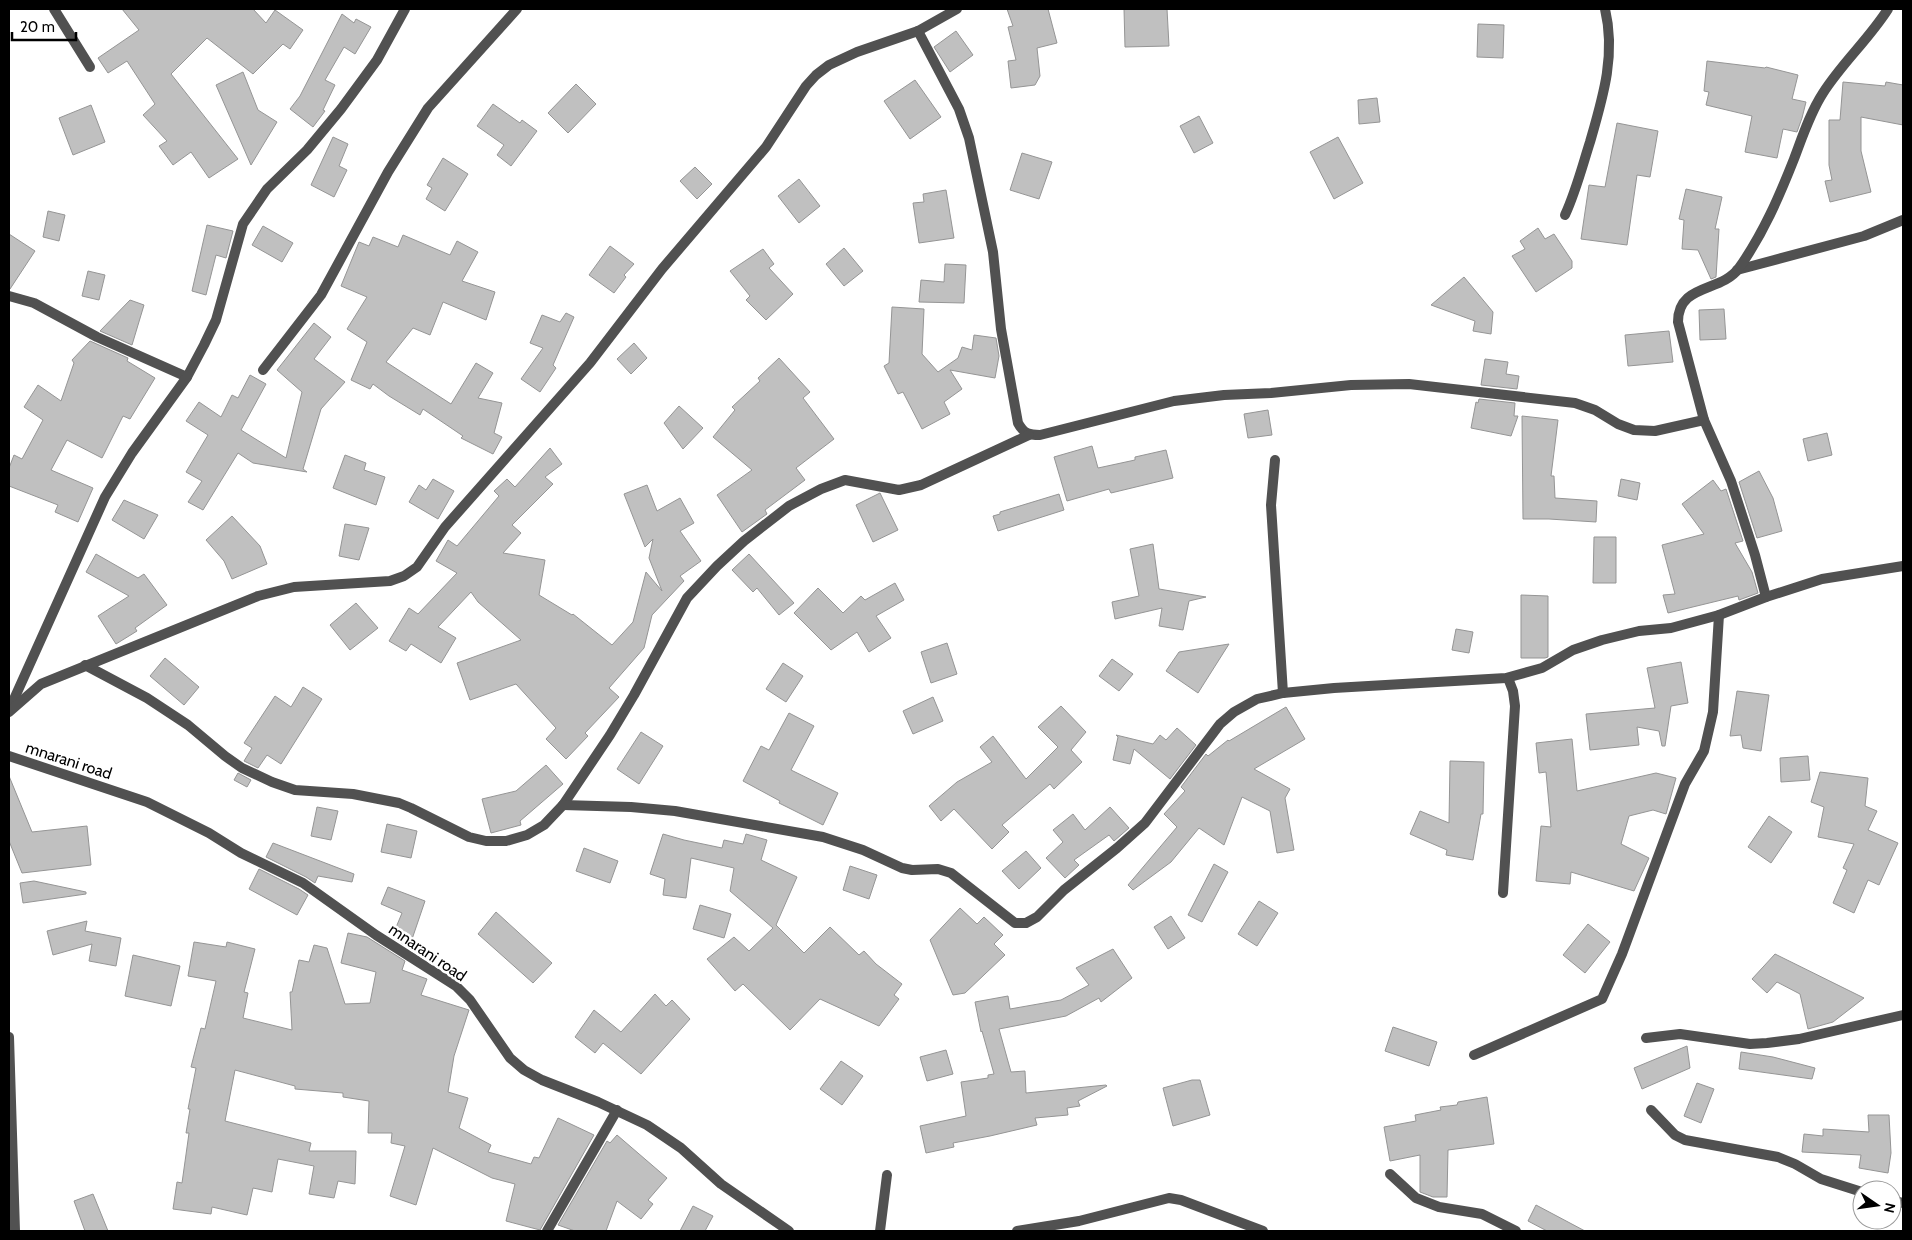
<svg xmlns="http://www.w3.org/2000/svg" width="1912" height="1240" font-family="Cabin,sans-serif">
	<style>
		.building { fill: #c0c0c0; stroke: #959595 }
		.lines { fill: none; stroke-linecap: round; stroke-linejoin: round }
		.street { stroke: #515151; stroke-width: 10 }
		.labels { text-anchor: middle; stroke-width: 5; stroke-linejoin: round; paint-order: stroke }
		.street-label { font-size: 16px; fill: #000; stroke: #fff }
	</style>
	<rect width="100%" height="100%" fill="#fff"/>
	<g class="building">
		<polygon points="122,9 253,9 266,23 275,10 303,30 290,49 283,44 253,74 207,38 171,74 238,159 209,178 191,152 173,165 159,146 167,141 143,115 155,104 127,61 108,73 98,58 139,30"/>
		<polygon points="1007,9 1048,9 1057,43 1037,48 1040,76 1035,85 1011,88 1008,61 1016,60 1008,27 1013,26"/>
		<polygon points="1124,9 1167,9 1169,46 1125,47"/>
		<polygon points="342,14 354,23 356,19 371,27 355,54 344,47 325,80 335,85 323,110 325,111 313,127 290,109 300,96"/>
		<polygon points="1478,24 1504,25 1503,58 1477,57"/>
		<polygon points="956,31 973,55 950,72 934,47"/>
		<polygon points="1707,61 1765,68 1766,67 1798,75 1792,99 1806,102 1802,118 1797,132 1783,129 1777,158 1745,152 1752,116 1706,105 1709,92 1704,91"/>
		<polygon points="243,72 258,110 277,122 251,165 216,85"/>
		<polygon points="915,80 941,117 910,139 884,101"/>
		<polygon points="1843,82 1885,86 1886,82 1903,85 1903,125 1861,117 1861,151 1871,192 1830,202 1825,181 1832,180 1829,165 1829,120 1840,120"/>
		<polygon points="576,84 596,104 568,133 548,113"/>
		<polygon points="1377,98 1380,122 1359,124 1358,100"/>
		<polygon points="493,104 520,123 522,120 537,131 511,166 497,155 504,145 477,126"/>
		<polygon points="91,105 105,142 73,155 59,118"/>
		<polygon points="1199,116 1213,143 1194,153 1180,126"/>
		<polygon points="1617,123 1658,131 1650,177 1637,175 1627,245 1581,239 1589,185 1605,187"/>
		<polygon points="333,137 348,144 339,166 347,170 334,197 311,185"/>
		<polygon points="1338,137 1363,183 1334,199 1310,152"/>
		<polygon points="1022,153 1052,162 1039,199 1010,190"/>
		<polygon points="443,158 468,174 445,211 426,199 432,188 427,185"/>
		<polygon points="695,167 712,184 697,199 680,181"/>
		<polygon points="799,179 820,206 799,223 778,196"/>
		<polygon points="1686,189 1722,197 1715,229 1719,229 1716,277 1711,279 1698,250 1682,249 1684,220 1679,219"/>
		<polygon points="946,190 954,238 919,243 913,203 924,202 923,194"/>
		<polygon points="48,211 65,215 59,241 43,237"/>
		<polygon points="207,225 233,231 226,258 216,255 206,295 192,291"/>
		<polygon points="263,226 293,243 282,262 252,245"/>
		<polygon points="1538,228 1545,239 1554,234 1572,261 1572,268 1536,292 1512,256 1525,249 1520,241"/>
		<polygon points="9,234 35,251 10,289 9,289"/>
		<polygon points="403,235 450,255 457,241 478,252 462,281 495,292 486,320 443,302 430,335 413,328 386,362 451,404 476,363 493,373 478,398 502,403 494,433 502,437 493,454 461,438 463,436 423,409 420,415 389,396 373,384 370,389 351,380 367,342 347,329 367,297 341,286 359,242 369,246 373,237 398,247"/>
		<polygon points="610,246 634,264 624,275 626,277 614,293 589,275"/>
		<polygon points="844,248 863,271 844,286 826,264"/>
		<polygon points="763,249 774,264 769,268 793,294 766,320 746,300 750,296 730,271"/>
		<polygon points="945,264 966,265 964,303 919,302 921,280 944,282"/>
		<polygon points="88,271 105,275 99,300 82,296"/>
		<polygon points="1464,277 1493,312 1491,334 1473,331 1475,321 1431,305"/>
		<polygon points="130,300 144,305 132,345 100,331"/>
		<polygon points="892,307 924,309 922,354 938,372 958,358 962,347 972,350 974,335 996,338 999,356 995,378 950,370 962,389 944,402 950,414 922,429 903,392 898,394 884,366 889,363"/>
		<polygon points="1724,309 1726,339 1700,340 1699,310"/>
		<polygon points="566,313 574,317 553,365 556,368 540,392 521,379 543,348 530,343 542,315 560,322"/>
		<polygon points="314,323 331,337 314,359 345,382 321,409 303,469 307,472 253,463 238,453 203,510 188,502 202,481 186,472 208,435 186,421 199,402 221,417 232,395 238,398 250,375 266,384 241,430 286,458 302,392 277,370"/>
		<polygon points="1669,331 1673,362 1628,366 1625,335"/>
		<polygon points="90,341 128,358 127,361 155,378 130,419 123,416 102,458 67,440 51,470 93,488 78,522 55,512 58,505 9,486 9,468 14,455 22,459 43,420 24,407 38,385 61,401 74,363 72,360"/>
		<polygon points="634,343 647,358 631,374 617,359"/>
		<polygon points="779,358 810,392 803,398 834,439 796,468 805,480 765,510 767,514 742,532 717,495 752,470 713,437 735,410 732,407 760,381 758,378"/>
		<polygon points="1485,359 1508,362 1506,374 1519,376 1517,389 1481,385"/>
		<polygon points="1479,399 1515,403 1514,416 1518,416 1511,436 1471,428 1476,402 1478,403"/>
		<polygon points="679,406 703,428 683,449 664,423"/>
		<polygon points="1268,410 1272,435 1248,438 1244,414"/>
		<polygon points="1522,416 1558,420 1551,476 1554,476 1555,498 1597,501 1596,522 1549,519 1523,519"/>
		<polygon points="1827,433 1832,455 1808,461 1803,439"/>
		<polygon points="1092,446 1098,468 1135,460 1135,457 1166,450 1173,478 1111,493 1109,489 1067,501 1054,457"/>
		<polygon points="550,448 562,464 545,477 553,484 512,525 521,533 503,553 545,560 539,595 572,615 573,614 612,645 633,622 646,572 662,591 649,558 653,539 645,547 624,494 647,485 657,511 680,498 694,523 680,531 701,561 680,576 684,581 652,615 644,648 609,688 619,697 585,733 588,736 566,759 546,739 556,728 516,684 470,700 457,663 521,640 478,602 471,592 438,627 456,638 441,663 411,644 406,651 389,641 409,608 418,614 457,573 436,561 448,540 457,546 499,496 494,491 507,479 515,487"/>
		<polygon points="345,455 366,463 364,470 385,477 376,505 333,488"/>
		<polygon points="1759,471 1773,498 1782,531 1757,538 1739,482"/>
		<polygon points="433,479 454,491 438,519 409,502 419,485 426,490"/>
		<polygon points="1621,479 1640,483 1637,500 1618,496"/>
		<polygon points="1713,480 1721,491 1726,489 1743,541 1735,543 1752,572 1758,593 1739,600 1738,596 1668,613 1663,595 1675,594 1662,545 1704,534 1682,504"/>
		<polygon points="880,493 898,530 873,542 856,505"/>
		<polygon points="1059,494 1064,510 998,531 993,516 1000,514 1000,512"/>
		<polygon points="124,500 158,515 144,539 112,520"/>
		<polygon points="232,516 260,546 267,564 232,579 224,561 206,540"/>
		<polygon points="345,524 369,528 359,560 339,556"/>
		<polygon points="1594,537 1616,537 1616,583 1593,583"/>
		<polygon points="1153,544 1159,589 1206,597 1189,601 1183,630 1159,626 1162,608 1115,619 1112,602 1139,596 1130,549"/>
		<polygon points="96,554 138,578 144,574 167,605 135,628 137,631 116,644 98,616 129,596 86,572"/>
		<polygon points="749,554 794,603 779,615 757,588 753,592 732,570"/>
		<polygon points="895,583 904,600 876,616 891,638 869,652 857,632 831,650 794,613 818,588 843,613 861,596 865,600"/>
		<polygon points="1521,595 1548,596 1548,657 1545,658 1521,658"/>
		<polygon points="356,603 378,628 350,650 330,625"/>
		<polygon points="1456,629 1473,632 1469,653 1452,650"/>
		<polygon points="947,643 957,674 931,683 921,652"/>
		<polygon points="1229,644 1198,693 1166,671 1179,652"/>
		<polygon points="165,658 199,687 184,705 150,676"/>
		<polygon points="1112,659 1133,674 1119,691 1099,676"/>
		<polygon points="1681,662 1688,703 1671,706 1665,746 1662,746 1659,731 1637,727 1639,745 1590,750 1586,714 1655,708 1647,668"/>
		<polygon points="783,663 803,676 786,702 766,689"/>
		<polygon points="303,687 322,699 281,764 267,755 258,768 244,761 252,748 244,743 275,696 291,707"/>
		<polygon points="1737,691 1769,695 1761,751 1743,748 1741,735 1730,736"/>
		<polygon points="933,697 943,721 913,734 903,711"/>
		<polygon points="1061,706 1086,732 1071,750 1082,762 1054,789 1050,784 1002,825 1009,832 992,849 954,809 941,821 929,806 957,782 992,762 980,747 993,736 1026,779 1058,747 1038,727"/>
		<polygon points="1286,707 1305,739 1254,769 1290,789 1285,798 1294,850 1277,853 1270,811 1242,797 1224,845 1199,828 1171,862 1133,890 1128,885 1177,827 1164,814 1185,791 1181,787 1206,754 1208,756 1228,740 1229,741"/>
		<polygon points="789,713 814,726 791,770 838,793 823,825 779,803 780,801 743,781 761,746 769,750"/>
		<polygon points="1177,728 1196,745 1170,779 1134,749 1130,764 1113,760 1118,737 1116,735 1153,744 1160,735 1166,740"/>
		<polygon points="641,732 663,746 639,784 617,769"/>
		<polygon points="1572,739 1577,791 1656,773 1676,778 1666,814 1653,810 1629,816 1621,844 1649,858 1634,891 1571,872 1570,884 1536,881 1541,826 1551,827 1546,772 1539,773 1536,743"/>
		<polygon points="1808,756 1810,780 1781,782 1780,758"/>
		<polygon points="1450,761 1484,762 1483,814 1481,814 1473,860 1446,855 1447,850 1410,834 1420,811 1449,823"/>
		<polygon points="546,765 563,784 520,821 521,825 491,833 482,799 516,791"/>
		<polygon points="1820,772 1868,778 1865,806 1877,811 1868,830 1898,843 1879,885 1868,880 1854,913 1833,903 1847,870 1843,868 1854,844 1818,837 1824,807 1811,802"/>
		<polygon points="238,773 251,780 247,787 234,780"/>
		<polygon points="9,776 32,832 87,826 91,865 22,873 9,841"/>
		<polygon points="317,807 338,811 331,840 311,836"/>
		<polygon points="1110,807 1129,828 1114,841 1109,835 1074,860 1079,865 1065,878 1046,858 1063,842 1053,830 1073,814 1085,830"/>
		<polygon points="1769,816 1792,832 1771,863 1748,847"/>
		<polygon points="387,824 417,831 411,858 381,852"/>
		<polygon points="663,834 684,840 722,848 724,840 743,844 746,834 767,840 761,860 797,877 776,925 804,953 830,927 859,955 864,951 876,964 902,984 894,995 899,999 879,1026 820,999 790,1030 743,984 735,991 707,959 734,937 749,951 773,928 730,891 734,868 691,858 686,898 663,895 665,879 650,874"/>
		<polygon points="273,843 354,874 352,882 318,876 315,883 306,877 266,857"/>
		<polygon points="584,848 618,861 610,883 576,871"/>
		<polygon points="1026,851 1041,868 1019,889 1002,871"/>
		<polygon points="1214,864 1228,872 1202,922 1188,915"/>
		<polygon points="850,866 877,875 869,899 843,890"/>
		<polygon points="259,869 299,889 308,895 297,915 249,889"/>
		<polygon points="34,881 86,892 86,894 23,903 20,883"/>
		<polygon points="388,887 425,901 409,948 392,937 402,913 381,904"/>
		<polygon points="1259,901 1278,913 1257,946 1238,934"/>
		<polygon points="700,905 731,914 724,938 693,929"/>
		<polygon points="960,908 977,924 984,917 1003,935 994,944 1005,955 965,993 953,995 930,940"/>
		<polygon points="496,912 552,963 533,983 478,934"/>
		<polygon points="1171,916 1185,938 1168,949 1154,927"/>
		<polygon points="87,921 85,931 121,938 116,966 89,961 92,944 53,955 47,931"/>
		<polygon points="1588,924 1610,942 1585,973 1563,955"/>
		<polygon points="348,933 367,937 405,961 402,970 427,979 421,995 469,1010 454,1056 448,1092 468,1098 459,1128 491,1145 488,1152 531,1164 534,1157 539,1158 558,1118 594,1135 540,1230 506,1221 515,1184 492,1178 433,1148 416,1205 390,1196 405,1146 391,1143 392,1133 368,1133 369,1101 343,1097 343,1093 295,1089 295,1086 235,1070 225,1121 311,1143 309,1151 356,1151 355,1184 338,1181 334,1198 309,1194 314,1166 278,1159 272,1192 253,1188 247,1215 212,1207 211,1214 173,1209 177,1182 182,1183 189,1133 186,1133 190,1109 188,1109 196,1068 191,1067 201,1028 205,1029 216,981 188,976 194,942 226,947 227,942 255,949 244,992 248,993 243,1018 292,1030 290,992 292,992 299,960 309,962 314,945 327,948 345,1004 370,1003 376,972 341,963"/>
		<polygon points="1113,949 1132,978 1101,1002 1099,998 1066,1016 999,1029 1011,1072 1025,1071 1026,1093 1106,1085 1107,1086 1078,1101 1080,1106 1067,1108 1068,1115 1035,1118 1037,1125 990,1136 953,1143 954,1147 926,1153 920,1126 966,1116 961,1082 988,1078 988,1075 994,1074 982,1031 981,1032 975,1002 1008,996 1010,1009 1061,1000 1089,985 1076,968"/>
		<polygon points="1775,954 1864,998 1833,1022 1808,1029 1800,994 1777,982 1767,993 1752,979"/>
		<polygon points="133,955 180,966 171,1006 125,996"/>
		<polygon points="655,994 666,1006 672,1000 690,1019 641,1074 603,1043 595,1053 575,1037 594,1010 621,1032"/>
		<polygon points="1393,1027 1437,1042 1429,1066 1385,1051"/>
		<polygon points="1687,1046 1690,1068 1642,1089 1634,1068"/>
		<polygon points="946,1050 953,1074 927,1081 920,1057"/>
		<polygon points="1741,1052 1773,1057 1815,1068 1812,1079 1739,1069"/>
		<polygon points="841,1061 863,1076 842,1105 820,1089"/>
		<polygon points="1192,1080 1200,1080 1210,1115 1173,1126 1163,1088"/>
		<polygon points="1697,1083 1714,1089 1701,1123 1684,1116"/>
		<polygon points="1487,1097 1494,1144 1448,1150 1447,1197 1433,1197 1420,1192 1420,1155 1390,1161 1384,1127 1416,1121 1415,1115 1441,1110 1440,1107 1457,1105 1458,1102"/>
		<polygon points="1868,1115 1889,1115 1891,1153 1888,1173 1859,1168 1861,1155 1802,1152 1804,1134 1823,1136 1823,1129 1869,1132"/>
		<polygon points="617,1135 667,1178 648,1200 653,1204 641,1219 617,1201 606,1231 575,1231 558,1225 607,1141 610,1143"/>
		<polygon points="93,1194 108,1231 85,1231 74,1201"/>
		<polygon points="1536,1205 1585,1231 1547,1231 1528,1221"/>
		<polygon points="693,1206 713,1216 705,1231 680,1231"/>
	</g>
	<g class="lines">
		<g class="street">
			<polyline points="54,9 90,67"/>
			<path d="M918,31L959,109L969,138L993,252L1001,329L1018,423C1024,434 1029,435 1040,435L1174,401L1224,395L1271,393L1351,385L1409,384L1575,403L1595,410L1618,424L1634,430L1655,431L1704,420"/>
			<path d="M1565,215C1576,191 1582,167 1590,142C1603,97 1616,55 1605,9"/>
			<polyline points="1737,270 1864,236 1903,220"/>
			<polyline points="9,296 34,303 97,337 187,377"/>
			<polyline points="263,370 321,295 388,172 428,108 517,9"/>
			<polyline points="1275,460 1271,505 1283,693"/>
			<path d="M1766,597L1755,555L1731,481L1704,420L1678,322C1678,283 1721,293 1739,268C1763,234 1779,197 1794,159C1802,138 1810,113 1823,93C1842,63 1869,39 1888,9"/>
			<polyline points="85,665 147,698 188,725 225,756 242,768 272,782 295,790 353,794 399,803 411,808 469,837 486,841 506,841 527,835 544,825 563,805 610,735 634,695 687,598 717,566 744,541 789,506 821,489 845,480 899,490 921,485 1029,435"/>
			<polyline points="10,708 105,497 132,453 187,377 204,345 216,320 243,224 267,189 307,150 341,109 377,60 405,9"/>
			<polyline points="9,712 41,684 258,596 294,587 390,581 404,576 417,567 445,527 590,363 662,269 766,147 806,86 816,75 829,65 857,52 918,31 957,9"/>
			<polyline points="9,756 147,802 209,833 241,853 303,883 376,935 456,986 470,1000 510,1058 524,1070 542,1080 598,1102 647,1125 681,1148 721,1184 789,1231"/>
			<polyline points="563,805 631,807 675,811 823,837 863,850 902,868 912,870 938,869 951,873 1015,923 1026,923 1037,917 1064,890 1117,848 1145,823 1220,724 1234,712 1257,699 1283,693 1334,688 1506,678 1542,668 1573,650 1602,640 1639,631 1671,628 1719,615 1766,597 1822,579 1903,566"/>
			<polyline points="1503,893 1515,706 1513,691 1508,678"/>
			<polyline points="9,1037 15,1231"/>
			<polyline points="1646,1038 1680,1034 1750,1044 1767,1043 1799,1039 1903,1015"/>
			<polyline points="1474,1055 1602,999 1622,954 1685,784 1704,751 1713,712 1719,615"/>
			<polyline points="1651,1110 1675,1135 1685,1140 1778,1157 1795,1164 1821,1179 1862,1192"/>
			<polyline points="1390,1174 1416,1198 1439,1207 1482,1214 1516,1231"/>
			<polyline points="1892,1200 1903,1203"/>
			<polyline points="547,1231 617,1110"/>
			<polyline points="880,1231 887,1175"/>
			<polyline points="1017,1231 1079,1221 1169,1198 1181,1200 1263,1231"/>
		</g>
	</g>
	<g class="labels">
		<g class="street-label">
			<text transform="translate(69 760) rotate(18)" y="6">mnarani road</text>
			<text transform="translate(428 952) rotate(34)" y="6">mnarani road</text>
		</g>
	</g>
	<rect width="1912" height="1240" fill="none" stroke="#000000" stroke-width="20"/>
	<g transform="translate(1877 1205) rotate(103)"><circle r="24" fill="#ffffff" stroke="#999999"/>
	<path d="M0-4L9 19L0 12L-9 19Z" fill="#000000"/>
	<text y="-8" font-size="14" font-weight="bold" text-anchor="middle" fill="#000000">N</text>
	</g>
	<path d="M12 32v8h64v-8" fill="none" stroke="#000000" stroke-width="2.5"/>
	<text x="20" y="32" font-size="15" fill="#000000" stroke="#ffffff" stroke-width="4" paint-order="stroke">20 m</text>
</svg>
